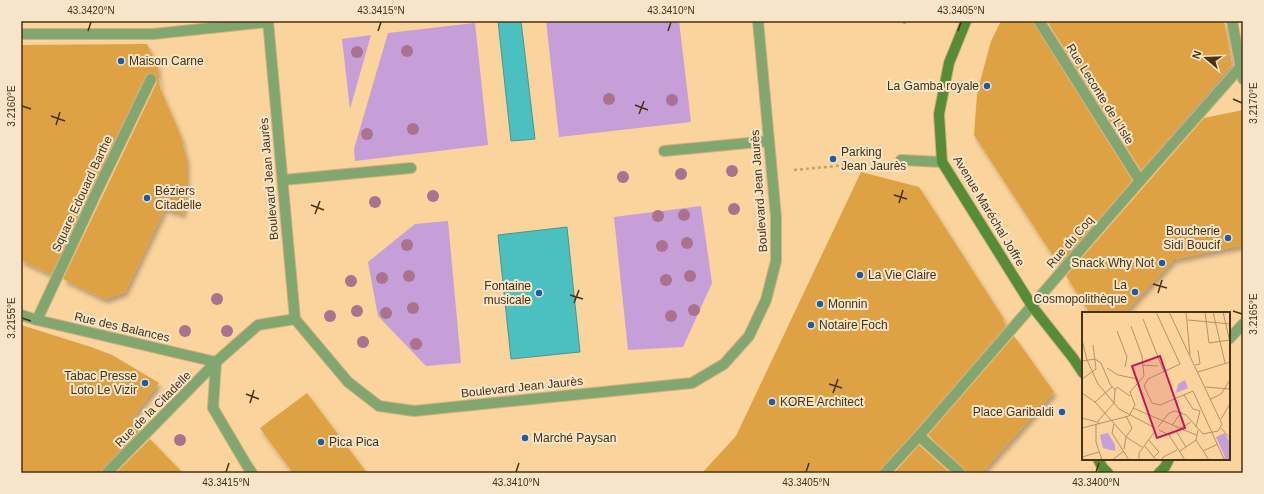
<svg xmlns="http://www.w3.org/2000/svg" width="1264" height="494" font-family="Arial,sans-serif">
	<style>
		.green { fill: #c69ed8 }
		.water { fill: #4bc0c1; stroke: #4a958d }
		.building { fill: #dea244; filter: url(#shadow) }
		.lines { fill: none; stroke-linecap: round; stroke-linejoin: round }
		.service-casing { stroke: #d3b07e; stroke-width: 12 }
		.pedestrian-casing { stroke: #d3b07e; stroke-width: 12 }
		.minor-casing { stroke: #d3b07e; stroke-width: 12 }
		.tertiary-casing { stroke: #d3b07e; stroke-width: 12 }
		.secondary-casing { stroke: #d3b07e; stroke-width: 12 }
		.path { stroke: #c3a172; stroke-width: 2.5; stroke-dasharray: 3 3; stroke-linecap: butt }
		.service { stroke: #82a670; stroke-width: 10 }
		.pedestrian { stroke: #82a670; stroke-width: 10 }
		.minor { stroke: #82a670; stroke-width: 10 }
		.tertiary { stroke: #82a670; stroke-width: 10 }
		.secondary { stroke: #568b37; stroke-width: 10 }
		.tree { fill: #aa728e }
		.ticks { fill: none; stroke: #463215; stroke-width: 1.5 }
		.poi-dot { fill: #185dad; stroke: #f8e4c9; stroke-width: 1.5 }
		.labels { text-anchor: middle; stroke-width: 4; stroke-linejoin: round; paint-order: stroke }
		.poi-label { font-size: 12px; fill: #463215; stroke: #f8e4c9; text-anchor: start }
		.street-label { font-size: 12px; fill: #463215; stroke: #f8e4c9 }
		.inset-road { fill: none; stroke: #b39366; stroke-width: 1 }
		.view { fill: #c2185b; fill-opacity: 0.15; stroke: #c2185b; stroke-width: 2 }
		.inset-edge { fill: none; stroke: #463215; stroke-width: 2 }
		.neatline { fill: none; stroke: #463215; stroke-width: 1.5 }
		.ticks-label { font-size: 10px; text-anchor: middle; fill: #463215 }
	</style>
	<defs>
		<filter id="shadow"><feDropShadow dx="2.5" dy="4.5" stdDeviation="2" flood-color="#0004"/></filter>
	</defs>
	<rect width="100%" height="100%" fill="#fbd39c"/>
	<g class="green">
		<polygon points="546,21 679,21 691,122 559,137"/>
		<polygon points="475,23 488,145 355,161 354,149 388,33"/>
		<polygon points="371,35 350,109 342,39"/>
		<polygon points="701,206 712,283 683,347 628,350 614,217"/>
		<polygon points="448,221 461,363 426,366 378,316 368,262 415,224"/>
	</g>
	<g class="water">
		<polygon points="498,21 521,21 535,139 511,141"/>
		<polygon points="567,227 580,352 511,359 498,235"/>
	</g>
	<g class="building">
		<polygon points="1001,21 1033,21 1034,24 1132,180 1059,265 974,135 977,95 981,78 991,41"/>
		<polygon points="1047,21 1224,21 1232,64 1141,170"/>
		<polygon points="147,44 158,67 160,88 181,136 187,160 187,189 183,214 165,208 125,292 105,299 63,279 157,82 157,78 154,73 148,73 145,76 51,274 21,260 21,45"/>
		<polygon points="1243,110 1243,245 1174,259 1124,313 1090,313 1066,276 1204,118"/>
		<polygon points="861,172 919,187 1004,319 1003,321 1006,325 914,432 880,469 879,473 702,473 736,436"/>
		<polygon points="21,325 91,347 112,355 159,383 131,419 141,429 102,468 101,473 21,473"/>
		<polygon points="1014,336 1054,392 981,473 966,473 964,468 928,435"/>
		<polygon points="307,393 367,473 293,473 260,428"/>
		<polygon points="150,439 183,473 116,473"/>
		<polygon points="919,445 950,473 894,473"/>
	</g>
	<g class="lines">
		<defs>
			<g id="service">
				<polyline points="664,151 769,141"/>
				<polyline points="901,160 942,162"/>
				<polyline points="283,180 411,168"/>
			</g>
			<g id="pedestrian">
				<polyline points="919,436 960,473"/>
				<polyline points="107,473 216,362"/>
			</g>
			<g id="minor">
				<polyline points="268,21 295,319 348,382 379,406 414,411 692,383 724,364 749,336 766,300 776,261 776,217 758,21"/>
				<polyline points="1039,21 1140,181"/>
				<polyline points="1232,21 1243,79"/>
				<polyline points="21,34 153,34 268,22"/>
				<polyline points="21,315 37,320 216,362"/>
				<polyline points="37,320 99,187 151,79"/>
				<polyline points="216,362 213,408 246,464 252,473"/>
				<polyline points="216,362 258,325 295,319"/>
				<polyline points="885,473 919,436 1140,181 1243,64"/>
			</g>
			<polyline id="tertiary" points="1229,339 1243,324"/>
			<g id="secondary">
				<polyline points="966,21 949,63 939,114 942,162 1032,306 1073,358 1083,373"/>
				<polyline points="1098,459 1102,467 1108,473"/>
				<polyline points="1159,473 1165,467 1169,459"/>
			</g>
		</defs>
		<use href="#service" class="service-casing"/>
		<use href="#pedestrian" class="pedestrian-casing"/>
		<use href="#minor" class="minor-casing"/>
		<use href="#tertiary" class="tertiary-casing"/>
		<use href="#secondary" class="secondary-casing"/>
		<g class="path">
			<polyline points="897,21 906,23"/>
			<polyline points="794,170 858,164"/>
		</g>
		<use href="#service" class="service"/>
		<use href="#pedestrian" class="pedestrian"/>
		<use href="#minor" class="minor"/>
		<use href="#tertiary" class="tertiary"/>
		<use href="#secondary" class="secondary"/>
	</g>
	<g class="tree">
		<circle cx="407" cy="51" r="6"/>
		<circle cx="357" cy="52" r="6"/>
		<circle cx="609" cy="99" r="6"/>
		<circle cx="672" cy="100" r="6"/>
		<circle cx="413" cy="129" r="6"/>
		<circle cx="367" cy="134" r="6"/>
		<circle cx="732" cy="171" r="6"/>
		<circle cx="681" cy="174" r="6"/>
		<circle cx="623" cy="177" r="6"/>
		<circle cx="433" cy="196" r="6"/>
		<circle cx="375" cy="202" r="6"/>
		<circle cx="734" cy="209" r="6"/>
		<circle cx="684" cy="215" r="6"/>
		<circle cx="658" cy="216" r="6"/>
		<circle cx="687" cy="243" r="6"/>
		<circle cx="407" cy="245" r="6"/>
		<circle cx="662" cy="246" r="6"/>
		<circle cx="409" cy="276" r="6"/>
		<circle cx="690" cy="276" r="6"/>
		<circle cx="382" cy="278" r="6"/>
		<circle cx="666" cy="280" r="6"/>
		<circle cx="351" cy="281" r="6"/>
		<circle cx="217" cy="299" r="6"/>
		<circle cx="413" cy="308" r="6"/>
		<circle cx="694" cy="310" r="6"/>
		<circle cx="357" cy="311" r="6"/>
		<circle cx="386" cy="313" r="6"/>
		<circle cx="330" cy="316" r="6"/>
		<circle cx="671" cy="316" r="6"/>
		<circle cx="185" cy="331" r="6"/>
		<circle cx="227" cy="331" r="6"/>
		<circle cx="363" cy="342" r="6"/>
		<circle cx="416" cy="344" r="6"/>
		<circle cx="180" cy="440" r="6"/>
	</g>
	<path class="ticks" d="M88,31L91,22M378,31L381,22M668,31L671,22M958,31L961,22M1233,99L1242,103M635,105L648,110M22,106L31,109M639,114L644,101M51,116L65,121M56,125L60,112M894,195L907,199M899,203L903,190M311,205L324,210M315,214L320,201M1153,284L1167,288M1158,293L1162,280M570,295L583,299M574,303L579,290M1233,311L1242,314M22,318L31,321M829,384L842,388M833,393L838,379M246,394L259,399M250,403L254,390M226,472L229,463M516,472L519,463M806,472L809,463M1096,472L1099,463"/>
	<g class="poi-dot">
		<circle cx="121" cy="61" r="4"/>
		<circle cx="987" cy="86" r="4"/>
		<circle cx="833" cy="159" r="4"/>
		<circle cx="147" cy="198" r="4"/>
		<circle cx="1228" cy="238" r="4"/>
		<circle cx="1162" cy="263" r="4"/>
		<circle cx="860" cy="275" r="4"/>
		<circle cx="1135" cy="292" r="4"/>
		<circle cx="539" cy="293" r="4"/>
		<circle cx="820" cy="304" r="4"/>
		<circle cx="811" cy="325" r="4"/>
		<circle cx="145" cy="383" r="4"/>
		<circle cx="772" cy="402" r="4"/>
		<circle cx="1062" cy="412" r="4"/>
		<circle cx="525" cy="438" r="4"/>
		<circle cx="321" cy="442" r="4"/>
	</g>
	<g class="labels">
		<g class="poi-label">
			<text x="129" y="65">Maison Carne</text>
			<text x="979" y="90" text-anchor="end">La Gamba royale</text>
			<text x="841" y="156">Parking<tspan x="841" dy="14">Jean Jaurès</tspan></text>
			<text x="155" y="195">Béziers<tspan x="155" dy="14">Citadelle</tspan></text>
			<text x="1220" y="235" text-anchor="end">Boucherie<tspan x="1220" dy="14">Sidi Boucif</tspan></text>
			<text x="1154" y="267" text-anchor="end">Snack Why Not</text>
			<text x="868" y="279">La Vie Claire</text>
			<text x="1127" y="289" text-anchor="end">La<tspan x="1127" dy="14">Cosmopolithèque</tspan></text>
			<text x="531" y="290" text-anchor="end">Fontaine<tspan x="531" dy="14">musicale</tspan></text>
			<text x="828" y="308">Monnin</text>
			<text x="819" y="329">Notaire Foch</text>
			<text x="137" y="380" text-anchor="end">Tabac Presse<tspan x="137" dy="14">Loto Le Vizir</tspan></text>
			<text x="780" y="406">KORE Architect</text>
			<text x="1054" y="416" text-anchor="end">Place Garibaldi</text>
			<text x="533" y="442">Marché Paysan</text>
			<text x="329" y="446">Pica Pica</text>
		</g>
		<g class="street-label">
			<text transform="translate(1100 94) rotate(58)" y="4">Rue Leconte de L'Isle</text>
			<text transform="translate(269 179) rotate(-95)" y="4">Boulevard Jean Jaurès</text>
			<text transform="translate(759 191) rotate(-94)" y="4">Boulevard Jean Jaurès</text>
			<text transform="translate(82 194) rotate(-65)" y="4">Square Edouard Barthe</text>
			<text transform="translate(989 211) rotate(59)" y="4">Avenue Maréchal Joffre</text>
			<text transform="translate(1070 242) rotate(-49)" y="4">Rue du Coq</text>
			<text transform="translate(122 327) rotate(13)" y="4">Rue des Balances</text>
			<text transform="translate(522 387) rotate(-6)" y="4">Boulevard Jean Jaurès</text>
			<text transform="translate(153 409) rotate(-45)" y="4">Rue de la Citadelle</text>
		</g>
	</g>
	<g transform="translate(1082 312)">
		<rect width="148" height="148" fill="#fbd39c"/>
		<path d="M103,68L106,76L94,81L96,72ZM26,121L33,133V139L21,136L18,123ZM143,121L148,131V148H140L143,145L134,125Z" fill="#c69ed8"/>
		<path class="inset-road" d="M74,0L98,52L66,67L62,74L70,91L78,93L111,79L142,147M104,0L108,43M123,0L127,31L148,28M131,0L143,51M141,0L148,30M61,7L82,60M106,8L148,12M49,14L60,44L62,64M35,19L45,45L43,55M0,28L5,48M13,47L19,51L28,72L33,78L32,91L16,109V112M5,48L16,72L37,97L73,116M0,49L13,47M60,53L76,54M113,53L118,52L116,38M25,56L36,63L56,67M116,60L148,50M0,67L14,57L11,33M123,75L148,77M33,78L35,75L48,84M0,81L13,90L44,125L60,135M102,83L111,97L118,99M129,87L139,82L148,68M13,90L30,75M51,96L114,123M0,106L15,110M139,107L148,92M32,112L30,121L47,148M14,113V130L20,148M90,113L100,100M76,115L87,101L93,99L104,103L121,122L136,119L140,112L87,0M114,115L118,99M0,116L47,104L53,93L48,80L62,64M139,116L148,126M77,118L87,123L103,148M116,118L114,128L127,148M94,119L104,135M87,123L109,110M67,128L77,140L72,145M62,133L74,148M42,137L44,125L50,116L44,104M98,139L114,128M121,139L136,132M0,145L17,140M30,148L42,139M57,148V141L73,119M80,148L81,145L95,138"/>
		<path class="view" d="M78,44L103,116L75,126L50,54Z"/>
		<rect width="148" height="148" class="inset-edge"/>
	</g>
	<rect width="1264" height="494" fill="none" stroke="#f8e4c9" stroke-width="44"/>
	<g transform="translate(1206 58) rotate(289)" stroke="#f8e4c9" stroke-width="3" paint-order="stroke">
	<path d="M0-3L7 15L0 10L-7 15Z" fill="#463215"/>
	<text y="-6" font-size="11" font-weight="bold" text-anchor="middle" fill="#463215">N</text>
	</g>
	<rect x="22" y="22" width="1220" height="450" class="neatline"/>
	<g class="ticks-label">
		<text x="91" y="14">43.3420°N</text>
		<text x="381" y="14">43.3415°N</text>
		<text x="671" y="14">43.3410°N</text>
		<text x="961" y="14">43.3405°N</text>
		<text transform="translate(1253 103) rotate(-90)" y="4">3.2170°E</text>
		<text transform="translate(11 106) rotate(-90)" y="4">3.2160°E</text>
		<text transform="translate(1253 314) rotate(-90)" y="4">3.2165°E</text>
		<text transform="translate(11 318) rotate(-90)" y="4">3.2155°E</text>
		<text x="226" y="486">43.3415°N</text>
		<text x="516" y="486">43.3410°N</text>
		<text x="806" y="486">43.3405°N</text>
		<text x="1096" y="486">43.3400°N</text>
	</g>
</svg>
